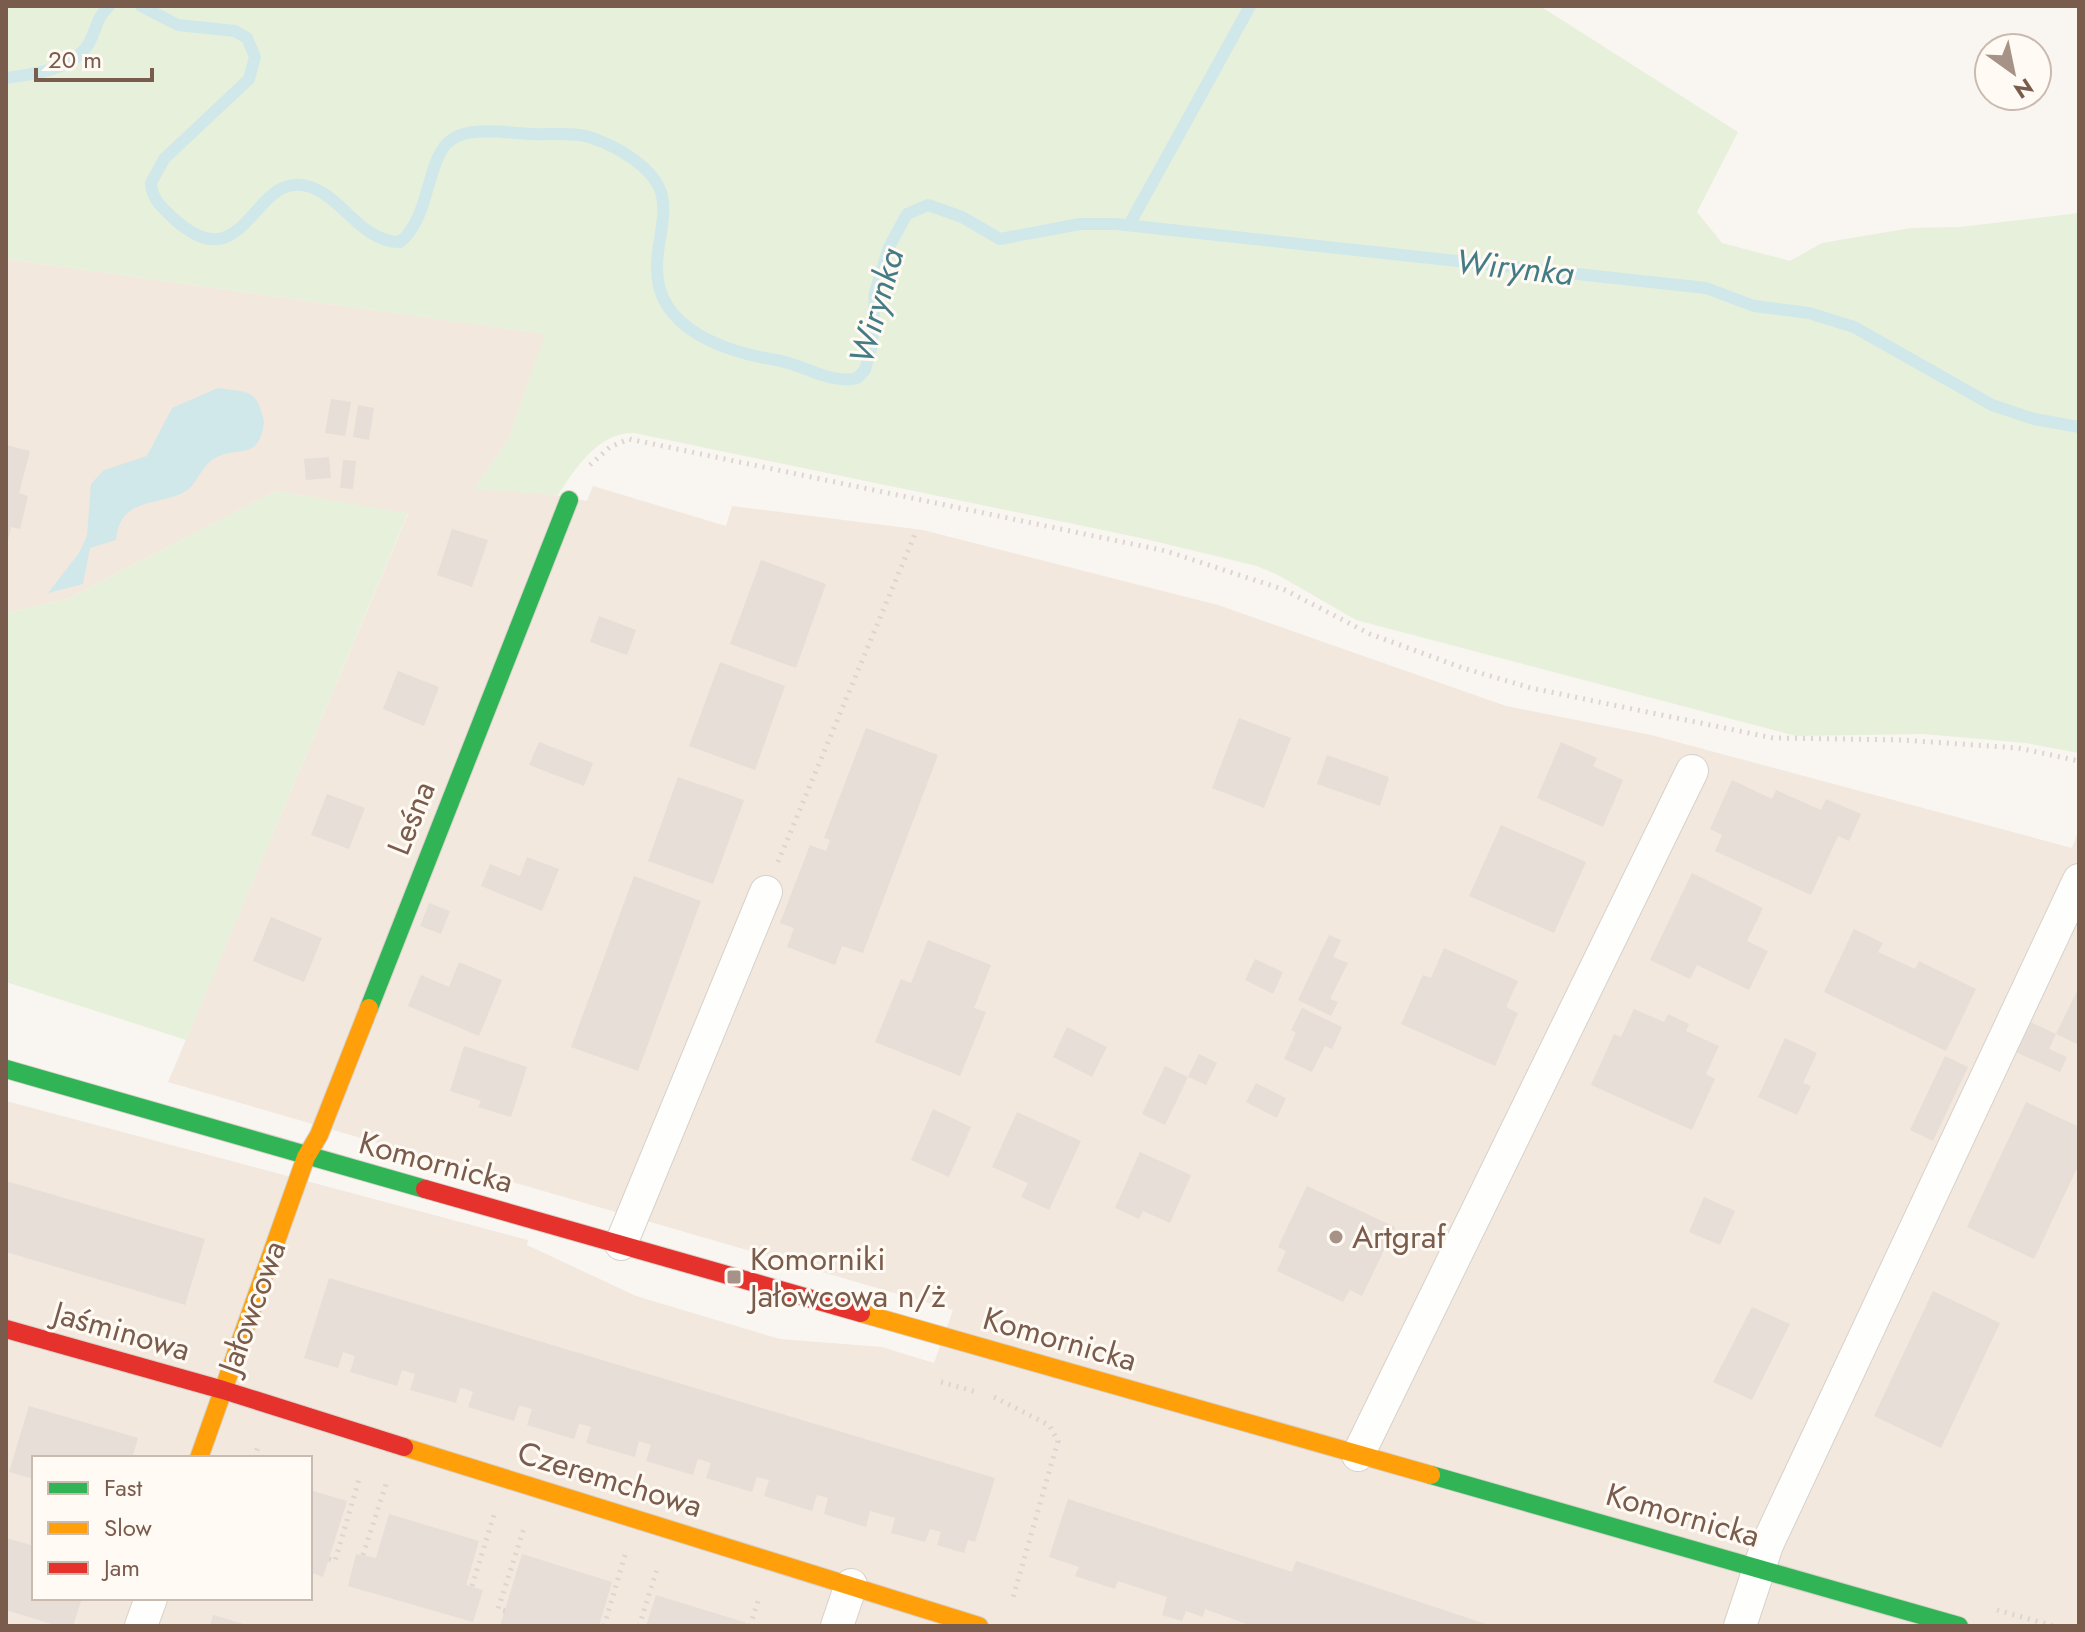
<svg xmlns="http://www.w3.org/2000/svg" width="2085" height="1632" font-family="Jost,sans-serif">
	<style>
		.residential { fill: #f2e8de; fill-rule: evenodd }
		.green { fill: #e7f0db }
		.water { fill: #d0e8ea }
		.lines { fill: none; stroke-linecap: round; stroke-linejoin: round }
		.stream { stroke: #d0e8ea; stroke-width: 12 }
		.building { fill: #e6ded7 }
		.street-casing { stroke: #d7d1cb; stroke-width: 34 }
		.fast-casing { stroke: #d9d2cb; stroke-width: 20 }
		.slow-casing { stroke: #d9d2cb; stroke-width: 20 }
		.jam-casing { stroke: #d9d2cb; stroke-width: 20 }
		.path { stroke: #dcd5d0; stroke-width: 5; stroke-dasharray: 2 6; stroke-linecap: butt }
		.street { stroke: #fefefd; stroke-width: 32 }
		.fast { stroke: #30b455; stroke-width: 18 }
		.slow { stroke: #ff9f0a; stroke-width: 18 }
		.jam { stroke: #e5322d; stroke-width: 18 }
		.poi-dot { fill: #a69286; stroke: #fffaf3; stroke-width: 3 }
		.labels { text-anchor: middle; stroke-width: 6; stroke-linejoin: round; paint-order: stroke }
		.street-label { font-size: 32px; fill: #7a5c4d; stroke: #fffaf3 }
		.poi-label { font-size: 32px; fill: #7a5c4d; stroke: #fffaf3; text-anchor: start }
		.water-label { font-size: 34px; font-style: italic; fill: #437c86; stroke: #fffaf3 }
	</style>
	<rect width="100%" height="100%" fill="#f9f5f0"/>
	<path class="residential" d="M6,259L546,334L508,440L475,489L549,494L587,501L593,486L726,526L732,506L923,530L1218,605L1506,706L1651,735L2072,848L2079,829V1626H6V1101L528,1240L527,1245L636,1296L780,1339L882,1347L934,1363L953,1310L168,1082L408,514L276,491L67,599L6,613ZM34,1458H310V1598H34Z"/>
	<g class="green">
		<path d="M6,6H1540L1738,132L1697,212L1722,243L1790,261L1822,243L1911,228L1960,227L2079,213V753L2026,743L1923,734L1796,736L1356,620L1278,575L1257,566L1141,538L634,433C598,432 575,469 558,495L474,489L508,440L545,334L6,259Z"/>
		<polygon points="276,491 408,513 186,1040 6,982 6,613 67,599"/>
	</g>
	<path class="water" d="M218,388C248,393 256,387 264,422C259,462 239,445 215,458C201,466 198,483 186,491C160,507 120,495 116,540L90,548L83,584L48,593L79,553L87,536L91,484L104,470L147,456L172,408Z"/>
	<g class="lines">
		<g class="stream">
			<path d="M141,6L178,25L235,31L247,38L255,57L249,79L164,159L151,183C152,200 162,207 173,218C246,285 252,171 307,186C342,195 360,242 400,242C431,217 426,158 451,140C471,125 511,134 535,134C552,135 573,132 589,137C615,145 656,168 662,196C667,219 656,246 657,269C657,330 727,352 776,360C803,364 830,385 857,378L865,370L872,345L875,292L889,247L907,214L928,205L962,217L1000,239L1080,224H1116L1706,288L1754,306L1809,313L1854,327L1992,405L2034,419L2079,427"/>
			<path d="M6,78C35,74 77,70 91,39C97,26 98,16 109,6"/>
			<polyline points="1129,225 1250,6"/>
		</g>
	</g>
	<g class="building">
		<polygon points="331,399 351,402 345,436 325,433"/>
		<polygon points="358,405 374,408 369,440 353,437"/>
		<polygon points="6,445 30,451 19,493 28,496 20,529 11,527 7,544"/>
		<polygon points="329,457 331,478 306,480 304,459"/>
		<polygon points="343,460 356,461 353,489 340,488"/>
		<polygon points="452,529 488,540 472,587 437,575"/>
		<polygon points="761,560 826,584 796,668 730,644"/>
		<polygon points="599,616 636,630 627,655 590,642"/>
		<polygon points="720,662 785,686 755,770 689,746"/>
		<polygon points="398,671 439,687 424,726 383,709"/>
		<polygon points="1239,718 1291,738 1264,808 1212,788"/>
		<polygon points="866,728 938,755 863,953 842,946 835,965 787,947 794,928 780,923 810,845 826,851 830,840 824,838"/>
		<polygon points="539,742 593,763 584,786 529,765"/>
		<polygon points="1561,742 1597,758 1593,766 1623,780 1603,827 1537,798"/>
		<polygon points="1327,755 1389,777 1380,806 1317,784"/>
		<polygon points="678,777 744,800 713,884 648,861"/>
		<polygon points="1732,780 1772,799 1776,790 1821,810 1826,799 1861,814 1849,841 1838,836 1811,895 1715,851 1722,835 1710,829"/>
		<polygon points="327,794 365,808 349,849 311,835"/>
		<polygon points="1501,825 1586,862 1554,933 1469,896"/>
		<polygon points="527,857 559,869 542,911 481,886 490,864 520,876"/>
		<polygon points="1692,873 1763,908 1747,941 1768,951 1749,990 1697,965 1690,979 1650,960"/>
		<polygon points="634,876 701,901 638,1071 571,1047"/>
		<polygon points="429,903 450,911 441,934 420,926"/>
		<polygon points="271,917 322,938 304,982 253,961"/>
		<polygon points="1854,929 1883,943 1878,952 1915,969 1919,961 1976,989 1946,1051 1824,992"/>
		<polygon points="1329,935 1341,940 1333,957 1348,963 1330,999 1338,1002 1331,1016 1298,1000"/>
		<polygon points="928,940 991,965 974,1008 986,1012 960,1076 875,1042 901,979 911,983"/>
		<polygon points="1444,948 1518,981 1506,1007 1518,1013 1495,1066 1401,1024 1423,975 1431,978"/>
		<polygon points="1255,959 1283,972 1273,994 1245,980"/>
		<polygon points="459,962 502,980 479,1036 408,1006 421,975 449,987"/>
		<polygon points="2079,987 2079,1045 2056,1034"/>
		<polygon points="1302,1008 1342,1027 1332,1049 1325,1046 1312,1072 1284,1059 1296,1033 1291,1030"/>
		<polygon points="1634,1009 1664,1022 1668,1014 1689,1024 1686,1031 1719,1046 1706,1074 1715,1079 1692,1130 1591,1085 1614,1034 1621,1037"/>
		<polygon points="2024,1019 2056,1034 2049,1049 2067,1057 2060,1072 2009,1049"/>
		<polygon points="1067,1027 1107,1047 1092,1077 1053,1057"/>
		<polygon points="1785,1038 1817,1053 1803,1083 1811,1086 1797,1115 1758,1097"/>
		<polygon points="464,1046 527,1067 511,1117 478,1107 481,1101 450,1091"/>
		<polygon points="1199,1054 1217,1063 1206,1085 1188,1077 1165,1125 1142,1114 1165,1066 1188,1077"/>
		<polygon points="1945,1056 1968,1067 1933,1141 1910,1130"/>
		<polygon points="1256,1083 1286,1098 1277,1118 1246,1102"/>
		<polygon points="2026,1102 2079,1127 2079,1164 2034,1259 1967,1227"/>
		<polygon points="933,1109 971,1127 949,1177 911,1160"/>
		<polygon points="1017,1112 1081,1141 1049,1210 1021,1197 1028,1183 992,1167"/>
		<polygon points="1140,1152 1191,1175 1170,1223 1143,1211 1139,1219 1115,1208"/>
		<polygon points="6,1181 205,1239 185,1305 6,1252"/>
		<polygon points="1307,1186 1395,1227 1362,1296 1350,1290 1343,1302 1277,1271 1286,1251 1278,1247"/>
		<polygon points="1704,1197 1735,1211 1720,1245 1689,1232"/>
		<polygon points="329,1278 995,1478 975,1542 968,1540 964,1553 937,1545 941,1532 930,1529 925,1542 891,1533 895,1518 870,1511 866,1527 824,1514 828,1498 817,1495 812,1511 764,1496 769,1480 757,1477 752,1492 706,1478 711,1463 698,1459 693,1475 646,1461 651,1445 639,1441 635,1457 586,1443 591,1427 585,1425 579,1424 574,1439 527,1425 532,1409 525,1407 519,1406 514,1421 468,1407 473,1392 466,1389 460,1388 456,1403 410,1390 415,1374 402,1370 397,1386 350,1372 355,1356 343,1352 338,1368 304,1358"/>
		<polygon points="1933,1291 2000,1323 1941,1448 1874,1416"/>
		<polygon points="1752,1307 1790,1324 1752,1400 1713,1382"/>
		<polygon points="29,1406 138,1438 132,1458 34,1458 34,1479 9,1472"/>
		<polygon points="310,1490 347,1501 323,1577 310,1572"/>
		<polygon points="1068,1499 1292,1572 1296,1561 1492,1626 1252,1626 1205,1609 1203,1617 1186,1611 1182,1621 1162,1615 1167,1597 1118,1581 1115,1589 1075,1576 1079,1567 1049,1557"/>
		<polygon points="389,1514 479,1541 466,1585 483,1590 473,1622 348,1586 356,1554 376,1558"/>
		<polygon points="6,1538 34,1546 34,1598 82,1598 73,1626 58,1626 6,1610"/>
		<polygon points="522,1554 612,1582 599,1626 500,1626"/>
		<polygon points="656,1595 747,1623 746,1626 646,1626"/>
		<polygon points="213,1615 247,1625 247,1626 210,1626"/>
	</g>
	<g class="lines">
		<defs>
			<g id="street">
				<polyline points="621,1244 766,892"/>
				<polyline points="1358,1455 1692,771"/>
				<polyline points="141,1626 151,1598"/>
				<polyline points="837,1626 851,1585"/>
				<polyline points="1740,1626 1767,1545 2079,880"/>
			</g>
			<g id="fast">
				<polyline points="369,1008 569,500"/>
				<polyline points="6,1069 425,1189"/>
				<polyline points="1431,1475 1959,1626"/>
			</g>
			<g id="slow">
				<polyline points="861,1313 1431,1475"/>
				<polyline points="404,1447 979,1626"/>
				<polyline points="199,1458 306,1157 319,1135 369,1008"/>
			</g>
			<g id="jam">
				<polyline points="425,1189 861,1313"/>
				<polyline points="6,1329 223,1390 404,1447"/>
			</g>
		</defs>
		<use href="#street" class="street-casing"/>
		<use href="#fast" class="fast-casing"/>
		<use href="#slow" class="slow-casing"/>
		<use href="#jam" class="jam-casing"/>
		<g class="path">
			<polyline points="590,465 610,447 629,439 1166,551 1285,590 1370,634 1463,668 1531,688 1773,738 1902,740 2018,748 2079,761"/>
			<polyline points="778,862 915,534"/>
			<polyline points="941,1382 977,1392"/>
			<polyline points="994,1397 1049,1425 1058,1441 1012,1601"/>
			<polyline points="254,1458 259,1444"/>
			<polyline points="363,1555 386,1484"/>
			<polyline points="329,1559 335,1561 360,1476"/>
			<polyline points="472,1586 494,1515"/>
			<polyline points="1997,1610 2054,1626"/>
			<polyline points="505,1611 498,1609 525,1525"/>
			<polyline points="604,1626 625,1555"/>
			<polyline points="639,1626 658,1566"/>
			<polyline points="750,1626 759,1598"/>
		</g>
		<use href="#street" class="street"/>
		<use href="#fast" class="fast"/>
		<use href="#slow" class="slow"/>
		<use href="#jam" class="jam"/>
	</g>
	<g class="poi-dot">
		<circle cx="1336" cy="1237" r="8"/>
		<rect x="726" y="1269" width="16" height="16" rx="4"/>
	</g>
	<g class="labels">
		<g class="street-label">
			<text transform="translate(411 818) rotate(-68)" y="11">Leśna</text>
			<text transform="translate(436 1162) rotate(15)" y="11">Komornicka</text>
			<text transform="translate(252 1307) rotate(-70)" y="11">Jałowcowa</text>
			<text transform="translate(122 1331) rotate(16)" y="11">Jaśminowa</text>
			<text transform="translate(1060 1339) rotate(16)" y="11">Komornicka</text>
			<text transform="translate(610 1479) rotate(17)" y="11">Czeremchowa</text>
			<text transform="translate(1683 1515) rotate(16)" y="11">Komornicka</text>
		</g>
		<g class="poi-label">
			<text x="1352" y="1248">Artgraf</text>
			<text x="750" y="1270">Komorniki<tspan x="750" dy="37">Jałowcowa n/ż</tspan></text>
		</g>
		<g class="water-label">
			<text transform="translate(1515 267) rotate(6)" y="12">Wirynka</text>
			<text transform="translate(876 306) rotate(-74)" y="12">Wirynka</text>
		</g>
	</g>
	<rect width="2085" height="1632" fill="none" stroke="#7a5c4d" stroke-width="16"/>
	<rect x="32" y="1456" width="280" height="144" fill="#fffaf3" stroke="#cabbb1" stroke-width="2"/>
	<rect x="48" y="1482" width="40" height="12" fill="#30b455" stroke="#cabbb1" stroke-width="2"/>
	<text x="104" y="1496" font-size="24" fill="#7a5c4d">Fast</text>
	<rect x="48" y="1522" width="40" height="12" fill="#ff9f0a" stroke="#cabbb1" stroke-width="2"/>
	<text x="104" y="1536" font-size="24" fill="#7a5c4d">Slow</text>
	<rect x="48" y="1562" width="40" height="12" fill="#e5322d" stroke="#cabbb1" stroke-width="2"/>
	<text x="104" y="1576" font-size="24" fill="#7a5c4d">Jam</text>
	<g transform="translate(2013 72) rotate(147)"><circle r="38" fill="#fffaf3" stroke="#cabbb1" stroke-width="2"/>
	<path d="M0-6L14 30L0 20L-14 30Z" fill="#a69286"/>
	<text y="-12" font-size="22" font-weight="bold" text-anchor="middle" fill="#7a5c4d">N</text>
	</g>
	<path d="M36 68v12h116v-12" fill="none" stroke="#7a5c4d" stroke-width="4"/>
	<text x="48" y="68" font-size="24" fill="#7a5c4d" stroke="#fffaf3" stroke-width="6" paint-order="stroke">20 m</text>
</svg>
